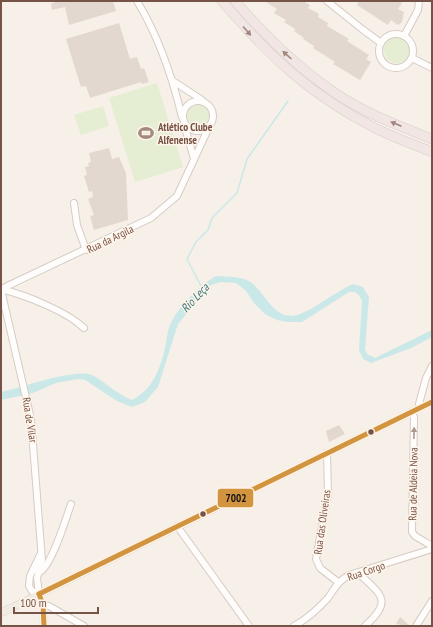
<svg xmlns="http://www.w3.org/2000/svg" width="433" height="627" font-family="'PT Sans Narrow',sans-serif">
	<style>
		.green { fill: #e5edd2 }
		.water { fill: #cae8e8 }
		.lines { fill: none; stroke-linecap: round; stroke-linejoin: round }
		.stream { stroke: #cae8e8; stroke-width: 1.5 }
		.building { fill: #e3d8d0 }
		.minor-casing { stroke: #d6cbc5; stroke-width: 8 }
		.major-casing { stroke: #d8cdc8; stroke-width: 8 }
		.highway-casing { stroke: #d8cdc8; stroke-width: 10 }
		.minor { stroke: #fefdfc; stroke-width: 6 }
		.major { stroke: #f2ebe4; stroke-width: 7 }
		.highway { stroke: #f1e6e3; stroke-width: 9 }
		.bus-1-casing { stroke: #fff4e9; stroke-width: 8 }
		.bus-1 { stroke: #d3943f; stroke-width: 5 }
		.oneway { fill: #a1867e }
		.oneway2 { fill: #ac978f }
		.bus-dot { fill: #765347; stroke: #fff4e9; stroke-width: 1.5 }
		.labels { text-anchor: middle; stroke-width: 3; stroke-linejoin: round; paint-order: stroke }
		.poi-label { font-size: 11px; font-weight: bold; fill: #765347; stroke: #fff4e9; text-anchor: start }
		.street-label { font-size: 11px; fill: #765347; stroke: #fff4e9 }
		.water-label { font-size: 12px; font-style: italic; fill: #3a787c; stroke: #fff4e9 }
		.line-badge { stroke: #fff4e9; stroke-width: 1.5 }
		.pale-badge-label { font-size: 11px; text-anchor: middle; font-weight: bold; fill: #111 }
	</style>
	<rect width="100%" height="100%" fill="#f7f0e8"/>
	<g class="green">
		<circle cx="397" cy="50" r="13"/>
		<polygon points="157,83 183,167 135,182 109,98"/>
		<circle cx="198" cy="115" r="11"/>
		<polygon points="103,106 109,126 81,135 74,115"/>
	</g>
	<path class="water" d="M216,276C227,277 243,276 252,283C267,295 275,323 300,314C316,308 335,292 353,284L363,287L369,297L365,349L367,354L375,358L432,330V337L411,348L371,363L363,359L359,350L362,301L359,295L355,292H349L302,322H287L277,320L265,314L254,303L246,291L236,283L221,282L211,285L178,324L158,387L145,402L132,407L117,401L85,380L78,379L56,383L33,393L1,400V392C21,388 74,368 92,375C106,382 116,394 132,400C152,390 160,370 165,348C167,340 167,329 172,321C181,304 199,286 216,276Z"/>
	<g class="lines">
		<polyline class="stream" points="202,288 187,259 196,242 208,230 212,218 237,193 247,159 288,101"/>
	</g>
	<g class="building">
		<polygon points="57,1 113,1 116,11 69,25 65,7 52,10 51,4"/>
		<polygon points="268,1 303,1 310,5 308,8 319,14 318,17 328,23 327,26 349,39 347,41 369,55 366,59 371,62 360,80 333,64 335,62 313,48 314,46 303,39 304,38 294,31 295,29 284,22 286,20 274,13 277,9 267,3"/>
		<polygon points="359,1 398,1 402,3 398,9 404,12 402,22 398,25 391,20 388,25 357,5"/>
		<polygon points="119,23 130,59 137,57 141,69 144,68 149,82 142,84 141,82 90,98 86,86 81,87 66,39"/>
		<polygon points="109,148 112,159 119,157 126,173 128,220 94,230 90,216 94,215 88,199 93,197 92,191 89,192 84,176 87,175 85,167 89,166 88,163 91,162 89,153"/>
		<polygon points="339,425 345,434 329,442 326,431"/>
		<polygon points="400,617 409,625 408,626 396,624"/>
	</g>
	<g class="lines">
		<defs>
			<g id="minor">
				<path d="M137,1C159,37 172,76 182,117"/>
				<polyline points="327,1 362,29 381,43"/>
				<circle cx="396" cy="51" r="17"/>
				<polyline points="404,36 418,10 419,1"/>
				<polyline points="412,58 432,68"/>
				<polyline points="173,81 202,100"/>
				<circle cx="198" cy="116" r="15"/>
				<polyline points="184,124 194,159"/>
				<polyline points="74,203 77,225 86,250"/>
				<polyline points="1,289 151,218 177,196 210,125"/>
				<path d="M1,289C25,295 66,311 84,328"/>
				<polyline points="1,290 31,419 42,560 37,578 39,594 32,591 29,586 30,576 41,553"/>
				<polyline points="421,407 419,404 426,378 432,366"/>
				<polyline points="411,412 414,417 412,532 415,536 432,546"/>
				<polyline points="327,453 328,493 316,559 320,568 338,582"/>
				<polyline points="177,526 249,626"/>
				<path d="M38,573C51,569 66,518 71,504"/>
				<path d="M358,573C382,595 393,601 365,626"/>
				<polyline points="43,605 49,606 84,626"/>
				<path d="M294,626C307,619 318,609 328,598C336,587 336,583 349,575L432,549"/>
				<polyline points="416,626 432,601"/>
			</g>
			<g id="major">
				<polyline points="39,594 43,605 44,626"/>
				<polyline points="1,613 432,402"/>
			</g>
			<g id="highway">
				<path d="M222,1C268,55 309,94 373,127C392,137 413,144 432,152"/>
				<path d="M235,1C266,37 299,69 338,95C367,114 400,126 432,139"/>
			</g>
		</defs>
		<use href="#minor" class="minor-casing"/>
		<use href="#major" class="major-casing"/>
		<use href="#highway" class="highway-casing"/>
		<use href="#minor" class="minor"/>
		<use href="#major" class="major"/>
		<use href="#highway" class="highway"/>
		<defs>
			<g id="bus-1">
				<polyline points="39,594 432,402"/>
				<polyline points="39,594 43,605 44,626"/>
			</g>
		</defs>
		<use href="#bus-1" class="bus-1-casing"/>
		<use href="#bus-1" class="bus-1"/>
	</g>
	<defs><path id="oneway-solid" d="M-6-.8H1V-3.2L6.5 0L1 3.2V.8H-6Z"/></defs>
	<g class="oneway">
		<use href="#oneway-solid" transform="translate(247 31) rotate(49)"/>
		<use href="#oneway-solid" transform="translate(287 55) rotate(-138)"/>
		<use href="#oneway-solid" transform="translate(396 124) rotate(-157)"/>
	</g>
	<use class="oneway2" href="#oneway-solid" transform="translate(414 433) rotate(-89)"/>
	<defs>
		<symbol id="stadium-bare" viewBox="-9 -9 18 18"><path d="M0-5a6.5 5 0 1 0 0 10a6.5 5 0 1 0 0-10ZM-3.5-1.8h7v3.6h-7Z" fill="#a38a7f" stroke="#fff4e9" stroke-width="2.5" paint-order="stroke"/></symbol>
	</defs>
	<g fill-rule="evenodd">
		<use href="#stadium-bare" x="135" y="122" width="22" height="22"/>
	</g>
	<g class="bus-dot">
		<circle cx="371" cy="432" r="3.5"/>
		<circle cx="203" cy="514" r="3.5"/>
	</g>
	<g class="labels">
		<g class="poi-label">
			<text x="158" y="131">Atlético Clube<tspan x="158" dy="13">Alfenense</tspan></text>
		</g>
		<g class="street-label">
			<text transform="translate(110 239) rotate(-26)" y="4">Rua da Argila</text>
			<text transform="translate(30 420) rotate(81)" y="4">Rua de Vilar</text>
			<text transform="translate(413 484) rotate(-89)" y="4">Rua de Aldeia Nova</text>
			<text transform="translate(322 522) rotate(-82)" y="4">Rua das Oliveiras</text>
			<text transform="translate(366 571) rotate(-19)" y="4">Rua Corgo</text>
		</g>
		<g class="water-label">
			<text transform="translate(195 298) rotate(-47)" y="4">Rio Leça</text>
		</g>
	</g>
	<rect class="line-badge" x="217" y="488" width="37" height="20" rx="4" fill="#d3943f"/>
	<g class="pale-badge-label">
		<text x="236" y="502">7002</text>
	</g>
	<rect width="433" height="627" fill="none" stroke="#765347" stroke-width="4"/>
	<path d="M14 607v6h84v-6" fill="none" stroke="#765347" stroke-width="2"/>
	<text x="20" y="607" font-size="12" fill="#765347" stroke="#fff4e9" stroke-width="3" paint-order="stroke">100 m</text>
</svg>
